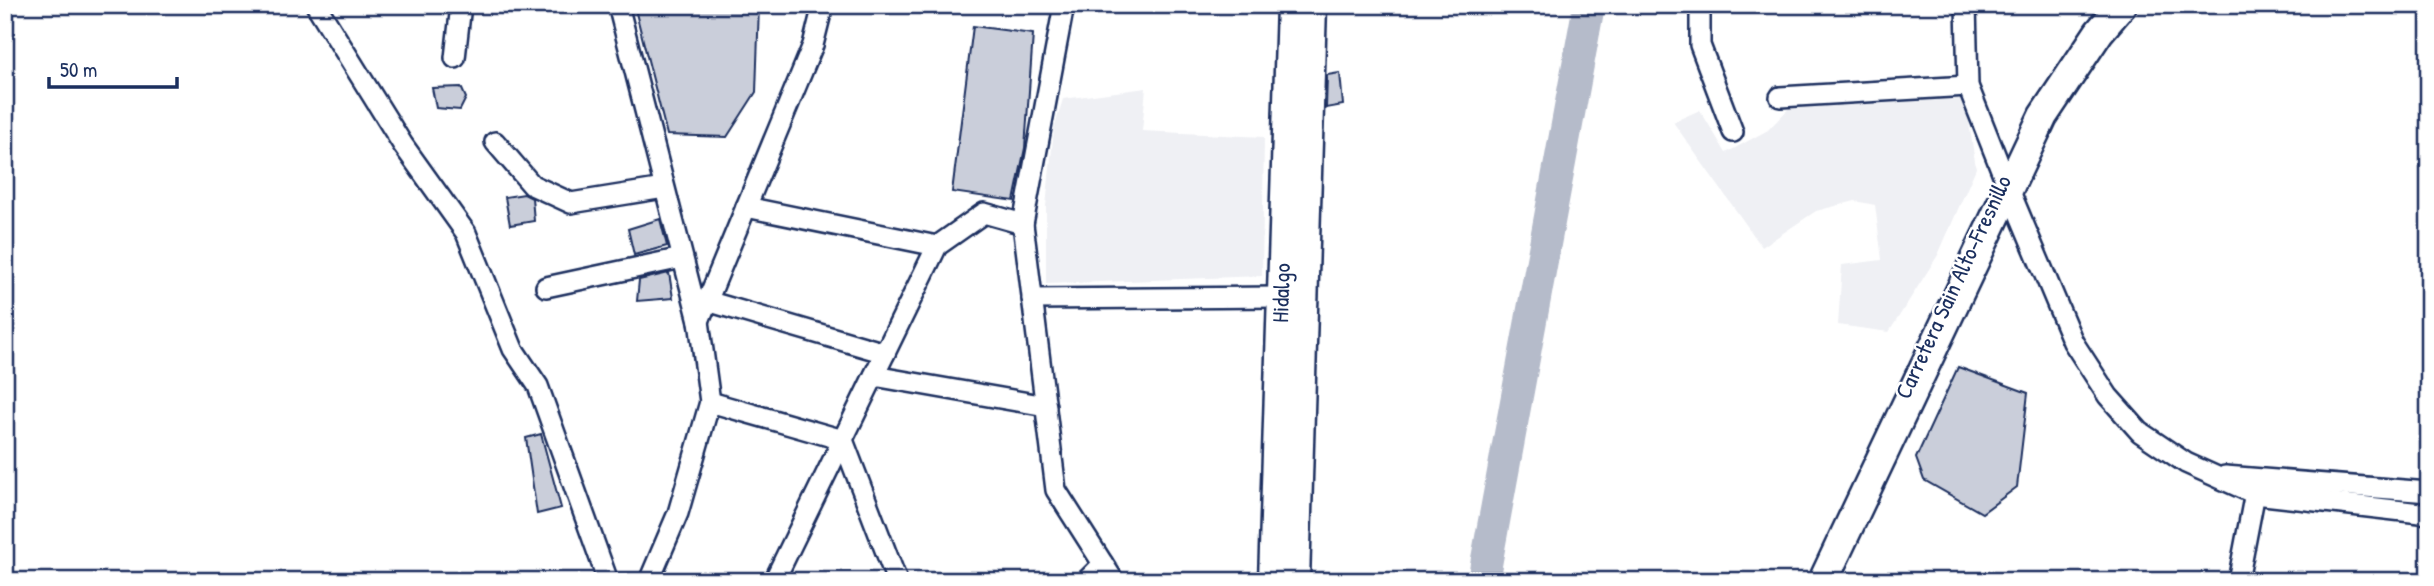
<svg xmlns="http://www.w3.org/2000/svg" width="2434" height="586" font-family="'Patrick Hand',sans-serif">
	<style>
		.built { fill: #eff0f4 }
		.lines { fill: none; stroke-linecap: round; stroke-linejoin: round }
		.river { stroke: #b5bbca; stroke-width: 32 }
		.building { fill: #caceda; stroke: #1b2f5e; stroke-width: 2 }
		.street-casing { stroke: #1b2f5e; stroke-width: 24 }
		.secondary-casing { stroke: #1b2f5e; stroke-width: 33 }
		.street { stroke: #fff; stroke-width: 19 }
		.secondary { stroke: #fff; stroke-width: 28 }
		.labels { text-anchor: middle; stroke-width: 5; stroke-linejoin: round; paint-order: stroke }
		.street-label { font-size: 23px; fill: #1b2f5e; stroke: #fff }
	</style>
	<rect width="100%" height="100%" fill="#fff"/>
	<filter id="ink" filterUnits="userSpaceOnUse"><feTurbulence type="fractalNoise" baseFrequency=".0143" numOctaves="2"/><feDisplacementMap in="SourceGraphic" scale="14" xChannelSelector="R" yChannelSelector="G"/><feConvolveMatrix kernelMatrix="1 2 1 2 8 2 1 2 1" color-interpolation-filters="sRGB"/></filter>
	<g filter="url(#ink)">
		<g class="built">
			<polygon points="1146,88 1142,131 1264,137 1262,276 1046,284 1046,206 1054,129 1063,99"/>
			<polygon points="1964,90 1976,168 1938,255 1889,332 1838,325 1842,265 1882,260 1875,205 1855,201 1816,211 1762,247 1673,122 1700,110 1726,153 1768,130 1792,105"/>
		</g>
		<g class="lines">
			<polyline class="river" points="1483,581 1589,5"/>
		</g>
		<g class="building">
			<polygon points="634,5 759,5 756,92 727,137 667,135"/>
			<polygon points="973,26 1033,34 1025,148 1014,201 952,192"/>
			<polygon points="1340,73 1343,105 1326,108 1327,75"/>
			<polygon points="461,87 466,98 460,110 436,108 432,88"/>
			<polygon points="524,194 532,198 534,221 510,225 505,197"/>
			<polygon points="660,219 667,246 634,255 628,229"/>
			<polygon points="669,273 673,298 637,301 639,280"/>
			<polygon points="1958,367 2028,393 2017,487 1982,513 1924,480 1916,458"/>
			<polygon points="541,434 561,508 537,514 526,438"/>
		</g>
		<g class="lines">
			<defs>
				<g id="street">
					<polyline points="316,5 403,145 466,233 513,349 538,386 608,581"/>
					<polyline points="618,5 699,321 710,402 678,513 649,581"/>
					<polyline points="1064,5 1023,224 1056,490 1114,581"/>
					<polyline points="1700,5 1700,45 1733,132"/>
					<polyline points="1966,5 1968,86 2008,187 2073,342 2108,396 2140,432 2186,463 2255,494 2429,514"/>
					<polyline points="455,58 461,5"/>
					<polyline points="1780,97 1968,86"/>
					<polyline points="495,142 532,185 571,203 664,188"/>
					<polyline points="746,207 937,246"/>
					<polyline points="546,287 682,258"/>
					<polyline points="1032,299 1293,297"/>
					<polyline points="707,301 885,353"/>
					<polyline points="699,321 813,45 823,5"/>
					<polyline points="874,376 1046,406"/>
					<polyline points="710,402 843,440 897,581"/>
					<polyline points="2225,476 2429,492"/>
					<polyline points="774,581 937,246 984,213 1023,224"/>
					<polyline points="1086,581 1103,564"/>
					<polyline points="2238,581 2257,482"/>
				</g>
				<g id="secondary">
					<polyline points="1273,581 1291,5"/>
					<polyline points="1295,581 1312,5"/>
					<polyline points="1823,581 2043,116 2099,32 2122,5"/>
				</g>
			</defs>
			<use href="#street" class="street-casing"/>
			<use href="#secondary" class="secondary-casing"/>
			<use href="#street" class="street"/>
			<use href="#secondary" class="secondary"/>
		</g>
	</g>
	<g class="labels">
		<g class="street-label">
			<text transform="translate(1953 287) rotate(-65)" y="8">Carretera Sain Alto-Fresnillo</text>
			<text transform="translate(1281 293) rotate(-88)" y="8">Hidalgo</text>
		</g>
	</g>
	<rect width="2434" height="586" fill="none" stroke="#fff" stroke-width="28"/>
	<rect x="14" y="14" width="2406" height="558" fill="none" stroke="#1b2f5e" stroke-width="2.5" filter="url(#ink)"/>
	<path d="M49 77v10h128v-10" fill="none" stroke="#1b2f5e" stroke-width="3.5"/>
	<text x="60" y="77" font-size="21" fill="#1b2f5e" stroke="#ffffff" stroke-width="5" paint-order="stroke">50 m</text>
</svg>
